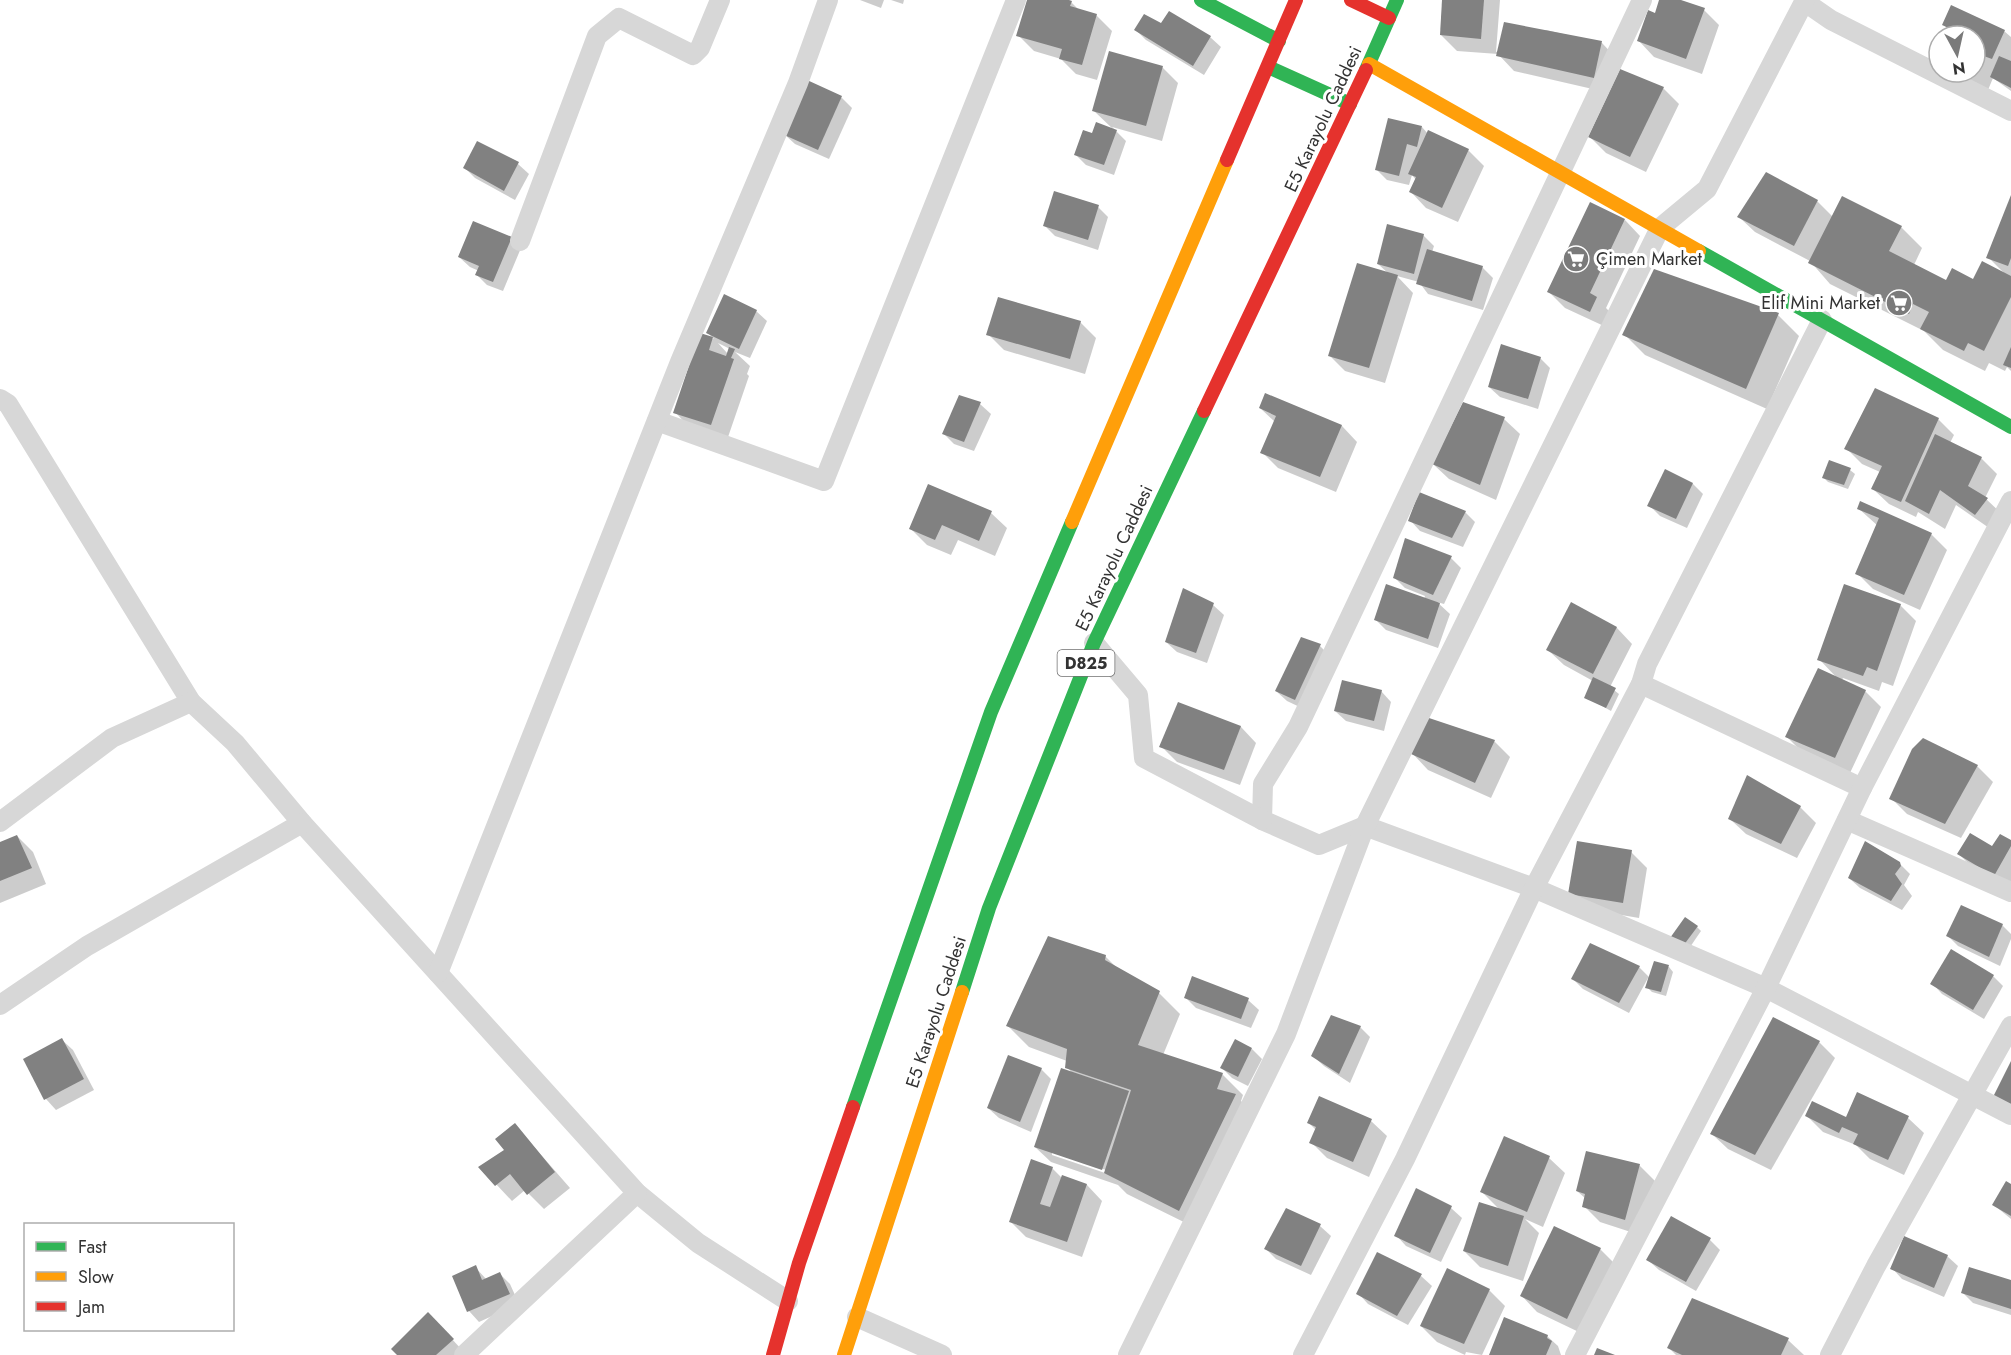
<svg xmlns="http://www.w3.org/2000/svg" width="2011" height="1355" font-family="Jost,sans-serif">
	<style>
		.shadow { fill: #0003; fill-rule: evenodd }
		.building { fill: #818181 }
		.lines { fill: none; stroke-linecap: round; stroke-linejoin: round }
		.street { stroke: #d7d7d7; stroke-width: 20 }
		.fast { stroke: #30b455; stroke-width: 14 }
		.slow { stroke: #ff9f0a; stroke-width: 14 }
		.jam { stroke: #e5322d; stroke-width: 14 }
		.labels { text-anchor: middle; stroke-width: 6; stroke-linejoin: round; paint-order: stroke }
		.shield { fill: #fff; stroke: #707070; stroke-width: 1.5 }
		.shield-label { font-size: 16px; font-weight: bold; fill: #333 }
		.street-label { font-size: 18px; fill: #333; stroke: #fff }
		.poi-label { font-size: 18px; fill: #333; stroke: #fff; text-anchor: start }
	</style>
	<rect width="100%" height="100%" fill="#fff"/>
	<g class="shadow">
		<polygon points="860,0 884,0 881,8"/>
		<polygon points="891,0 904,0 903,4"/>
		<polygon points="1028,0 1071,2 1079,10 1096,15 1112,31 1097,80 1076,74 1061,59 1034,51 1018,35"/>
		<polygon points="1455,0 1500,0 1496,52 1546,30 1602,43 1617,59 1610,90 1663,88 1679,104 1646,172 1606,153 1590,137 1610,93 1514,71 1498,54 1457,51 1441,35"/>
		<polygon points="1661,0 1677,0 1704,10 1719,25 1702,74 1654,57 1639,41 1656,14"/>
		<polygon points="1169,13 1210,37 1221,47 1204,75 1146,40 1136,30 1161,25"/>
		<polygon points="1944,25 2004,31 2011,37 2011,91 1993,78 1988,90 1972,83 1961,72 1975,72 1975,36 1950,36 1951,32"/>
		<polygon points="1162,67 1178,83 1162,141 1112,127 1126,141 1114,175 1086,165 1075,154 1093,135 1114,130 1094,111"/>
		<polygon points="807,82 842,98 852,108 829,159 795,144 784,134"/>
		<polygon points="1422,127 1428,134 1468,150 1484,166 1458,222 1426,208 1411,192 1416,180 1412,175 1409,185 1387,180 1377,170"/>
		<polygon points="478,143 518,164 529,174 515,200 475,178 465,168"/>
		<polygon points="2011,199 2011,371 2007,367 2005,371 1989,363 1985,371 1943,350 1924,331 1830,284 1810,261 1755,232 1739,217 1817,201 1833,217 1901,227 1922,248 1914,265 1947,282 1974,281 2004,273 1988,257"/>
		<polygon points="1098,207 1108,217 1098,250 1055,236 1044,225"/>
		<polygon points="1625,220 1640,236 1606,308 1612,314 1606,327 1565,308 1549,292"/>
		<polygon points="1423,235 1434,246 1432,252 1482,267 1493,278 1483,310 1428,294 1419,282 1397,276 1413,293 1385,383 1345,371 1329,355 1389,274 1378,264"/>
		<polygon points="511,238 521,248 503,291 487,285 477,275 479,271 470,267 459,257"/>
		<path d="M756,311L767,321L750,358L735,352L750,366L747,374L749,376L727,440L690,428L675,412L701,334L714,339L708,333ZM718,343L730,349L728,354Z"/>
		<polygon points="1778,315 1799,336 1767,409 1645,355 1624,334"/>
		<polygon points="1080,322 1096,338 1085,374 1004,350 988,334"/>
		<polygon points="1540,358 1550,368 1538,409 1500,397 1489,387"/>
		<polygon points="1266,395 1342,426 1357,442 1336,492 1278,468 1262,452 1275,422 1260,408"/>
		<polygon points="960,396 980,404 991,414 974,451 954,444 944,434"/>
		<polygon points="1504,419 1520,434 1496,500 1449,479 1433,464"/>
		<polygon points="1938,419 1954,435 1950,443 1981,458 1997,474 1985,498 2003,515 1992,530 1956,505 1945,529 1918,512 1916,517 1889,504 1873,489 1880,472 1862,464 1846,448"/>
		<polygon points="1850,470 1855,474 1848,489 1828,482 1823,477"/>
		<polygon points="1666,471 1693,484 1703,494 1687,528 1660,516 1649,505"/>
		<polygon points="1858,508 1931,534 1947,550 1920,610 1873,589 1857,573 1878,526"/>
		<polygon points="1465,512 1475,522 1463,547 1420,531 1410,520"/>
		<polygon points="991,513 1007,528 995,556 958,540 951,555 927,545 911,529"/>
		<polygon points="1451,558 1461,568 1444,604 1437,602 1450,614 1438,648 1386,630 1376,620 1424,599 1425,596 1405,588 1395,578"/>
		<polygon points="1184,590 1213,605 1224,615 1207,663 1177,652 1166,642"/>
		<polygon points="1572,605 1617,628 1632,644 1610,687 1619,694 1611,711 1586,697 1593,681 1564,665 1548,650"/>
		<polygon points="1900,605 1916,621 1893,686 1882,682 1879,691 1843,678 1842,680 1865,691 1881,707 1850,773 1803,753 1787,737 1837,678 1819,659"/>
		<polygon points="1320,646 1330,656 1306,710 1287,701 1276,691"/>
		<polygon points="1381,691 1391,702 1384,731 1346,721 1335,711"/>
		<polygon points="1179,704 1241,727 1256,743 1240,785 1177,762 1161,746"/>
		<polygon points="1494,741 1510,757 1491,798 1428,770 1413,754"/>
		<polygon points="1977,766 1993,782 1961,838 1907,814 1891,798"/>
		<polygon points="1800,807 1816,823 1797,858 1746,834 1730,819"/>
		<polygon points="17,836 33,852 46,884 0,903 0,843"/>
		<polygon points="2011,842 2011,887 1969,864 1959,854 1993,848"/>
		<polygon points="1631,852 1647,868 1639,918 1586,909 1570,894"/>
		<polygon points="1899,863 1910,874 1904,885 1912,896 1902,910 1860,888 1849,878"/>
		<polygon points="2002,925 2011,934 2011,939 2000,966 1958,946 1948,936"/>
		<polygon points="1697,927 1701,931 1688,950 1677,942"/>
		<path d="M1105,956L1119,970L1159,993L1180,1014L1163,1055L1222,1074L1243,1095L1241,1101L1256,1116L1200,1230L1127,1194L1118,1185L1051,1162L1035,1147L1073,1074L1067,1067V1061L1029,1047L1008,1026ZM1052,1152L1109,1171L1108,1174L1052,1155Z"/>
		<polygon points="1655,963 1669,967 1673,972 1666,996 1652,992 1647,987 1648,978 1629,1013 1583,989 1573,979 1639,967 1650,978"/>
		<polygon points="1993,976 2003,986 1984,1019 1942,994 1932,983"/>
		<polygon points="1185,997 1248,1000 1259,1010 1251,1028 1196,1008"/>
		<polygon points="1360,1027 1370,1037 1350,1083 1324,1066 1313,1056"/>
		<polygon points="62,1040 73,1050 94,1090 56,1110 46,1099 25,1060"/>
		<polygon points="1819,1042 1835,1058 1771,1170 1728,1149 1712,1134"/>
		<polygon points="1252,1049 1262,1059 1248,1086 1232,1078 1222,1068"/>
		<polygon points="1041,1069 1051,1079 1031,1132 999,1118 988,1108"/>
		<polygon points="1807,1116 1846,1119 1908,1118 1924,1133 1904,1175 1870,1159 1856,1145 1823,1132"/>
		<polygon points="1371,1121 1387,1136 1369,1177 1327,1158 1311,1142 1316,1130 1309,1123"/>
		<polygon points="515,1125 570,1188 544,1209 525,1190 512,1201 480,1167 506,1150"/>
		<polygon points="1549,1158 1565,1173 1543,1227 1525,1219 1539,1233 1523,1281 1480,1267 1464,1251 1500,1210 1482,1192"/>
		<polygon points="1639,1165 1655,1181 1640,1235 1600,1222 1584,1206 1586,1199 1577,1191"/>
		<polygon points="1052,1168 1062,1178 1087,1185 1102,1201 1082,1257 1026,1237 1011,1222"/>
		<polygon points="2011,1186 2011,1219 1994,1205"/>
		<polygon points="1416,1190 1451,1208 1462,1218 1441,1262 1406,1246 1396,1235"/>
		<polygon points="1287,1210 1320,1226 1331,1236 1311,1275 1276,1259 1266,1249"/>
		<polygon points="1710,1240 1720,1250 1696,1291 1659,1270 1648,1260"/>
		<polygon points="1600,1249 1616,1265 1583,1334 1537,1312 1522,1296"/>
		<polygon points="1378,1254 1421,1276 1432,1286 1408,1325 1368,1304 1358,1293"/>
		<polygon points="1947,1256 1958,1266 1944,1297 1902,1279 1892,1268"/>
		<polygon points="475,1267 487,1280 500,1274 510,1284 519,1304 479,1322 469,1311"/>
		<polygon points="2011,1281 2011,1315 1973,1303 1963,1293"/>
		<polygon points="1489,1290 1505,1306 1482,1355 1466,1352 1465,1355 1437,1342 1421,1326"/>
		<polygon points="438,1324 463,1351 458,1355 399,1355"/>
		<polygon points="1547,1336 1558,1346 1561,1355 1490,1355"/>
		<polygon points="1788,1340 1804,1355 1676,1355 1669,1348"/>
	</g>
	<g class="building">
		<polygon points="1027,0 1069,0 1072,1 1070,6 1097,14 1082,65 1059,59 1062,49 1016,36"/>
		<polygon points="1442,0 1484,0 1481,39 1440,35"/>
		<polygon points="1659,0 1681,0 1705,8 1686,59 1637,41 1648,10 1655,13"/>
		<polygon points="1951,5 2005,30 1992,59 1981,55 1975,68 1975,36 1948,36 1951,29 1942,25"/>
		<polygon points="1169,11 1211,36 1193,66 1134,30 1144,14 1161,23"/>
		<polygon points="1504,22 1602,41 1594,78 1496,56"/>
		<polygon points="1109,51 1163,66 1146,126 1092,111"/>
		<polygon points="1999,56 2011,61 2011,88 1990,77"/>
		<polygon points="1620,69 1664,87 1630,157 1588,137"/>
		<polygon points="807,80 842,96 818,150 782,134"/>
		<polygon points="1388,118 1422,126 1417,147 1407,144 1399,176 1375,170"/>
		<polygon points="1096,122 1117,130 1104,165 1074,155 1083,130 1092,133"/>
		<polygon points="1428,130 1469,149 1442,208 1409,192 1416,177 1408,174"/>
		<polygon points="477,141 519,162 504,191 463,168"/>
		<polygon points="1766,172 1818,200 1794,246 1737,217"/>
		<polygon points="1054,191 1099,205 1088,240 1043,226"/>
		<polygon points="2011,195 2011,258 2008,266 1986,258"/>
		<polygon points="1842,196 1902,226 1889,251 1946,280 1952,268 1973,279 1982,261 2011,276 2011,297 1984,351 1968,343 1964,351 1920,329 1929,312 1913,304 1909,314 1808,263"/>
		<polygon points="1590,202 1625,219 1590,293 1597,297 1590,312 1547,292"/>
		<polygon points="473,221 512,237 493,282 475,275 479,266 458,257"/>
		<polygon points="1387,224 1424,234 1414,274 1377,264"/>
		<polygon points="1427,249 1483,266 1472,301 1416,284"/>
		<polygon points="1357,263 1398,275 1369,368 1328,356"/>
		<polygon points="1654,269 1779,313 1746,389 1622,335"/>
		<polygon points="724,294 757,310 739,349 706,333"/>
		<polygon points="998,297 1081,321 1070,359 986,335"/>
		<polygon points="700,333 713,337 709,350 726,356 729,347 735,349 731,358 734,359 711,425 673,413"/>
		<polygon points="1501,344 1541,357 1528,399 1488,387"/>
		<polygon points="2011,347 2011,368 2003,365"/>
		<polygon points="1875,388 1939,418 1901,502 1871,489 1882,466 1844,449"/>
		<polygon points="1265,393 1342,425 1320,477 1260,453 1276,416 1259,408"/>
		<polygon points="959,395 981,402 964,442 942,434"/>
		<polygon points="1463,402 1505,417 1480,485 1432,464"/>
		<polygon points="1935,434 1982,457 1968,486 1988,498 1975,515 1940,490 1929,514 1905,501"/>
		<polygon points="1829,460 1851,468 1844,485 1822,478"/>
		<polygon points="1665,469 1693,483 1676,519 1647,506"/>
		<polygon points="928,484 992,511 979,541 942,525 935,540 909,529"/>
		<polygon points="1419,492 1466,511 1452,538 1408,521"/>
		<polygon points="1860,501 1932,533 1904,595 1855,574 1879,518 1857,509"/>
		<polygon points="1405,538 1452,556 1433,595 1393,578"/>
		<polygon points="1386,584 1440,603 1428,639 1374,620"/>
		<polygon points="1844,584 1901,604 1877,671 1867,667 1863,676 1817,660"/>
		<polygon points="1183,588 1214,603 1196,653 1165,642"/>
		<polygon points="1571,602 1617,627 1593,674 1546,650"/>
		<polygon points="1301,637 1321,644 1295,700 1275,691"/>
		<polygon points="1818,668 1866,690 1835,758 1785,737"/>
		<polygon points="1593,677 1616,688 1606,708 1584,698"/>
		<polygon points="1342,680 1382,690 1374,721 1334,711"/>
		<polygon points="1178,702 1241,726 1224,770 1159,747"/>
		<polygon points="1426,717 1495,740 1475,783 1411,754"/>
		<polygon points="1923,738 1978,765 1945,824 1889,799 1912,749"/>
		<polygon points="1747,775 1801,806 1781,844 1728,819"/>
		<polygon points="1970,833 1992,846 2000,834 2011,840 2011,846 1994,876 1957,854"/>
		<polygon points="17,835 32,868 0,881 0,842"/>
		<polygon points="1577,841 1632,850 1623,903 1568,894"/>
		<polygon points="1865,841 1900,862 1901,866 1895,874 1902,884 1891,901 1848,878"/>
		<polygon points="1961,905 2003,924 1989,957 1946,936"/>
		<polygon points="1685,917 1698,926 1683,946 1670,938"/>
		<polygon points="1048,936 1106,955 1105,960 1160,991 1138,1045 1223,1073 1217,1089 1236,1094 1179,1211 1104,1173 1131,1090 1065,1068 1067,1049 1006,1026"/>
		<polygon points="1590,943 1640,966 1619,1003 1571,979"/>
		<polygon points="1951,949 1994,975 1973,1010 1930,984"/>
		<polygon points="1654,961 1669,965 1661,992 1645,988"/>
		<polygon points="1192,976 1249,998 1241,1019 1184,998"/>
		<polygon points="1331,1015 1361,1026 1339,1074 1311,1056"/>
		<polygon points="1773,1017 1820,1041 1755,1155 1710,1134"/>
		<polygon points="62,1038 84,1079 44,1100 23,1059"/>
		<polygon points="1235,1039 1252,1048 1238,1077 1220,1068"/>
		<polygon points="1008,1055 1042,1068 1020,1122 987,1108"/>
		<polygon points="2011,1061 2011,1109 1992,1099"/>
		<polygon points="1061,1068 1129,1091 1102,1170 1034,1147"/>
		<polygon points="1857,1092 1909,1116 1888,1160 1853,1144 1858,1134 1842,1127 1839,1133 1805,1116 1812,1101 1846,1117"/>
		<polygon points="1319,1096 1372,1119 1353,1162 1309,1143 1316,1127 1307,1123"/>
		<polygon points="515,1123 555,1172 527,1195 510,1174 495,1186 478,1167 504,1150 495,1139"/>
		<polygon points="1504,1136 1550,1156 1527,1212 1480,1192"/>
		<polygon points="1586,1151 1640,1164 1625,1220 1582,1207 1585,1194 1576,1191"/>
		<polygon points="1031,1159 1053,1167 1040,1204 1050,1207 1062,1175 1087,1184 1067,1242 1009,1222"/>
		<polygon points="2006,1181 2011,1184 2011,1216 1992,1205"/>
		<polygon points="1416,1188 1452,1206 1430,1253 1394,1236"/>
		<polygon points="1479,1202 1524,1216 1508,1266 1463,1251"/>
		<polygon points="1286,1208 1321,1224 1301,1266 1264,1249"/>
		<polygon points="1671,1216 1711,1238 1686,1282 1646,1260"/>
		<polygon points="1554,1226 1601,1248 1567,1319 1520,1296"/>
		<polygon points="1904,1236 1948,1255 1934,1288 1890,1269"/>
		<polygon points="1377,1252 1422,1274 1397,1316 1356,1294"/>
		<polygon points="476,1265 482,1280 500,1272 510,1294 467,1312 452,1276"/>
		<polygon points="1969,1267 2011,1280 2011,1309 1961,1293"/>
		<polygon points="1447,1268 1490,1289 1464,1344 1420,1326"/>
		<polygon points="1692,1298 1789,1338 1781,1355 1682,1355 1667,1348"/>
		<polygon points="428,1312 454,1339 436,1355 397,1355 391,1349"/>
		<polygon points="1504,1317 1548,1335 1547,1338 1552,1341 1546,1355 1489,1355"/>
		<polygon points="1597,1348 1615,1355 1594,1355"/>
	</g>
	<g class="lines">
		<g class="street">
			<polyline points="1642,0 1298,727 1263,784 1262,820 1319,845 1365,826 1534,888 1766,988 2011,1115"/>
			<polyline points="1805,2 1831,20 2011,111"/>
			<polyline points="520,241 597,36 619,18 693,55 700,48 720,0"/>
			<polyline points="0,399 8,404 191,702 235,743 302,823 637,1193 698,1243 788,1301"/>
			<polyline points="657,421 824,481 1016,0"/>
			<polyline points="1094,643 1138,695 1144,758 1262,820"/>
			<polyline points="1641,684 1862,788"/>
			<polyline points="1847,820 2011,892"/>
			<polyline points="0,822 112,738 191,702"/>
			<polyline points="438,973 680,362 798,83 828,0"/>
			<polyline points="0,1005 87,946 302,823"/>
			<polyline points="857,1317 942,1355"/>
			<polyline points="464,1355 637,1193"/>
			<polyline points="1128,1355 1286,1034 1365,826 1660,228 1707,189 1805,0"/>
			<polyline points="1303,1355 1405,1159 1534,888 1641,684 1647,664 1822,320"/>
			<polyline points="1575,1355 1766,988 1862,788 2011,501"/>
			<polyline points="1830,1355 1876,1266 2011,1026"/>
		</g>
		<g class="fast">
			<polyline points="1201,0 1279,41"/>
			<polyline points="1268,67 1350,104"/>
			<polyline points="1366,70 1397,0"/>
			<polyline points="1699,251 2011,427"/>
			<polyline points="962,992 989,908 1094,643 1204,411"/>
			<polyline points="853,1107 991,712 1072,522"/>
		</g>
		<g class="slow">
			<polyline points="1369,64 1699,251"/>
			<polyline points="1072,522 1227,160"/>
			<polyline points="844,1355 962,992"/>
		</g>
		<g class="jam">
			<polyline points="1351,0 1389,18"/>
			<polyline points="1227,160 1296,0"/>
			<polyline points="1204,411 1366,70"/>
			<polyline points="773,1355 799,1263 853,1107"/>
		</g>
	</g>
	<defs>
		<symbol id="supermarket-disc" viewBox="-11 -11 22 22"><circle r="9.5" fill="#7a7a7a" stroke="#fff"/><path d="M-6-5.5h2.5l.6 2H6L4.5 2H-2.5L-4.4-4H-6ZM-1.5 3.2a1.3 1.3 0 1 0 .1 0ZM3 3.2a1.3 1.3 0 1 0 .1 0Z" fill="#fff"/></symbol>
	</defs>
	<g fill-rule="evenodd">
		<use href="#supermarket-disc" x="1561" y="244" width="30" height="30"/>
		<use href="#supermarket-disc" x="1884" y="288" width="30" height="30"/>
	</g>
	<g class="labels">
		<rect class="shield" x="1057.5" y="650" width="57" height="26" rx="4.5"/>
		<g class="shield-label">
			<text x="1086" y="669">D825</text>
		</g>
		<g class="street-label">
			<text transform="translate(1323 119) rotate(-65)" y="6">E5 Karayolu Caddesi</text>
			<text transform="translate(1114 558) rotate(-65)" y="6">E5 Karayolu Caddesi</text>
			<text transform="translate(936 1012) rotate(-72)" y="6">E5 Karayolu Caddesi</text>
		</g>
		<g class="poi-label">
			<text x="1596" y="265">Çimen Market</text>
			<text x="1880" y="309" text-anchor="end">Elif Mini Market</text>
		</g>
	</g>
	<rect x="24" y="1223" width="210" height="108" fill="#ffffff" stroke="#adadad" stroke-width="1.5"/>
	<rect x="36" y="1242" width="30" height="9" fill="#30b455" stroke="#adadad" stroke-width="1.5"/>
	<text x="78" y="1253" font-size="18" fill="#333333">Fast</text>
	<rect x="36" y="1272" width="30" height="9" fill="#ff9f0a" stroke="#adadad" stroke-width="1.5"/>
	<text x="78" y="1283" font-size="18" fill="#333333">Slow</text>
	<rect x="36" y="1302" width="30" height="9" fill="#e5322d" stroke="#adadad" stroke-width="1.5"/>
	<text x="78" y="1313" font-size="18" fill="#333333">Jam</text>
	<g transform="translate(1957 54) rotate(172)"><circle r="28" fill="#ffffff" stroke="#adadad" stroke-width="1.5"/>
	<path d="M0-4.5L10 22L0 15L-10 22Z" fill="#7a7a7a"/>
	<text y="-9" font-size="16" font-weight="bold" text-anchor="middle" fill="#333333">N</text>
	</g>
</svg>
